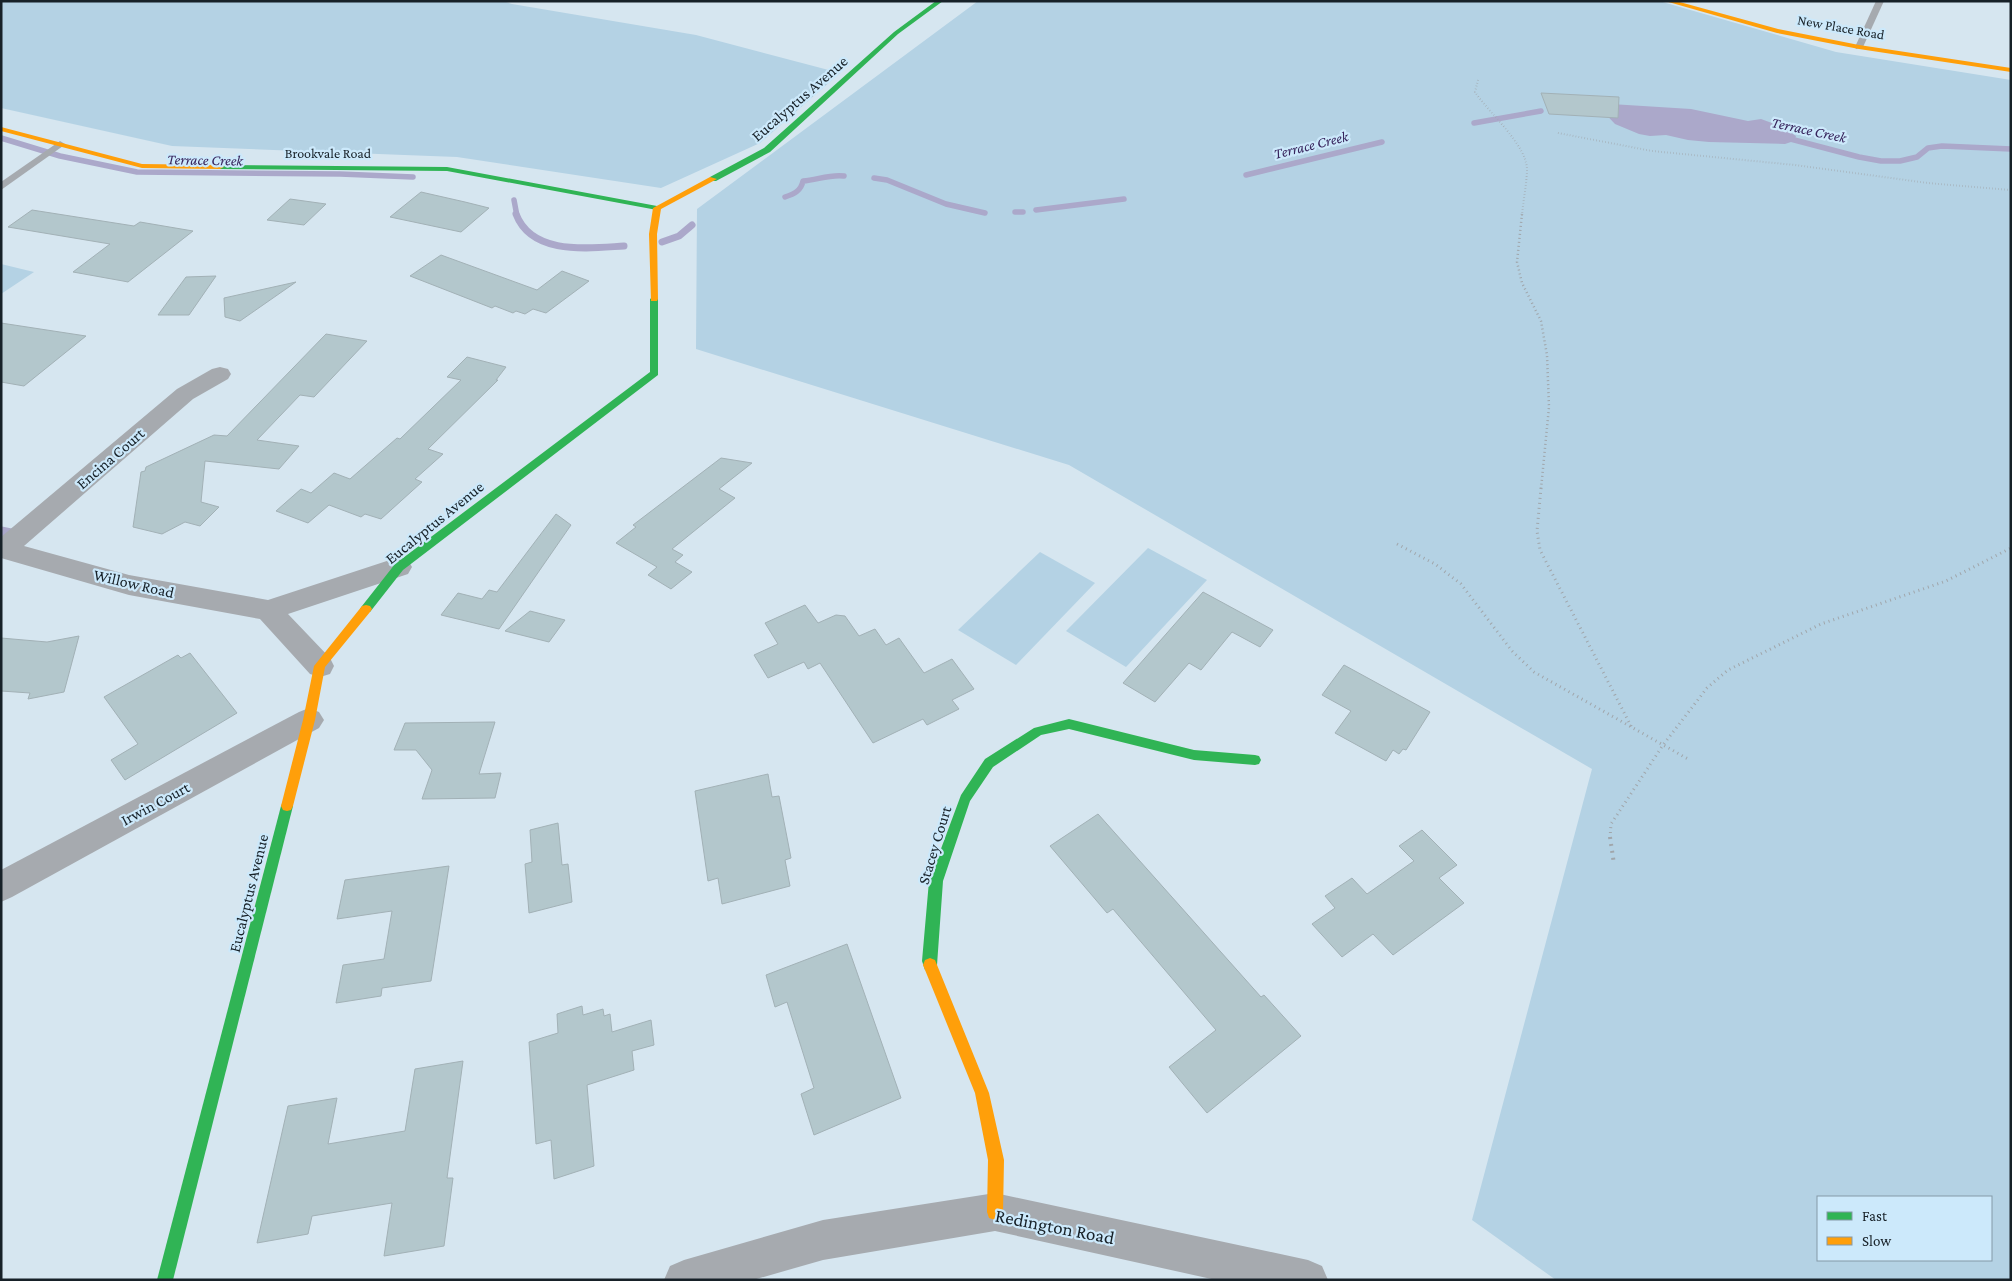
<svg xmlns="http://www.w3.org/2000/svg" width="2012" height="1281" font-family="'Crimson Pro',serif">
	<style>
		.green { fill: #b4d2e4; fill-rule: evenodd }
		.water { fill: #aba8ca }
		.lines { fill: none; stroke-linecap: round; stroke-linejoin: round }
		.stream-far2 { stroke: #aba8ca; stroke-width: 5.5 }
		.stream-far1 { stroke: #aba8ca; stroke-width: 7 }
		.stream { stroke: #aba8ca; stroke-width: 9 }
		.building { fill: #b3c7cc; stroke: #a2b1b6 }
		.path-far3 { stroke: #a0a6ab; stroke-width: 2; stroke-dasharray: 0.5 2.5; stroke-linecap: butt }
		.path-far2 { stroke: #a0a6ab; stroke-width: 2.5; stroke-dasharray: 1 3; stroke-linecap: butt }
		.path-far1 { stroke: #a0a6ab; stroke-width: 3; stroke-dasharray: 1 4; stroke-linecap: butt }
		.path { stroke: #a0a6ab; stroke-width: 4; stroke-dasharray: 2 5; stroke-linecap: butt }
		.lane { fill: #a6aaaf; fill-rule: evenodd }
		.street { fill: #a6aaaf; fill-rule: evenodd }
		.fast { fill: #30b455; fill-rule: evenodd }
		.slow { fill: #ff9f0a; fill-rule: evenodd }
		.labels { text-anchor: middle; stroke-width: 4.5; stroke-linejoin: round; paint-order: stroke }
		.far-street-label { font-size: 14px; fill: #172128; stroke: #cce9fb }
		.far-water-label { font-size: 15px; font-style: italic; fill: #37245c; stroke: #cce9fb }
		.street-label { font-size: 16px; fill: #172128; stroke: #cce9fb }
		.near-street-label { font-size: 19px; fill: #172128; stroke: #cce9fb }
	</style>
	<rect width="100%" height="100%" fill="#d6e6f0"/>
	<g class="green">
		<polygon points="1,1 503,1 512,4 696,35 840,73 760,143 661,188 457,157 172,146 1,108"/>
		<path d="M978,1H1659L1836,52L2011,80V1280H1556L1472,1220L1592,769L1069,465L696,349L697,209ZM1818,1197H1991V1260H1818Z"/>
		<polygon points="1,264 34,272 1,294"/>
		<polygon points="1148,548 1207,580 1126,667 1066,631"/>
		<polygon points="1040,552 1095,583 1016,665 958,630"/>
	</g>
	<polygon class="water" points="1595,103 1691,109 1748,121 1761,119 1780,126 1796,136 1794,141 1785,144 1709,142 1688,140 1666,135 1650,136 1639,134 1615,124"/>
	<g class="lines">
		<g class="stream-far2">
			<polyline points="1474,123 1541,111"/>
			<polyline points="1783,137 1859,157 1881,161 1900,161 1917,157 1928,148 1942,146 2011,149"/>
			<polyline points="1,138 60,156 137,172 340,174 413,177"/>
			<polyline points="1246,175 1382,142"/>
			<polyline points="874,178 887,180 946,204 985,213"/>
			<path d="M785,197C794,194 801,191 803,181C817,180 830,174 844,176"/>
			<polyline points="514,200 517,216"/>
			<polyline points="1036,210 1124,199"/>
			<polyline points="1015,212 1023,212"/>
		</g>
		<g class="stream-far1">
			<path d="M516,214C532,256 589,248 624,246"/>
			<polyline points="662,242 679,236 692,225"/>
		</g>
		<polyline class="stream" points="1,531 11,533"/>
	</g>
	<g class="building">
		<polygon points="1541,93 1619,97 1618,118 1549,114"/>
		<polygon points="421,192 465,202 489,208 461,232 390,217"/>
		<polygon points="290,199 326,204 304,225 267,220"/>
		<polygon points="32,210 134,226 140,222 193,231 128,282 123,281 73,272 110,244 8,227"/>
		<polygon points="441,255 537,290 562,271 589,281 546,313 533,309 525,314 516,311 513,313 495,306 492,308 410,276"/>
		<polygon points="216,276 189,315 158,315 186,277"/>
		<polygon points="296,282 240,321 225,317 224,298"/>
		<polygon points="1,323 86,336 24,386 1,382"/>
		<polygon points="326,334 367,341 314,397 300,395 257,440 299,446 279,469 205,461 201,502 219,507 200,526 185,522 162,534 133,527 141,472 145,471 146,467 214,435 227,436"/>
		<polygon points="467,357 506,367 496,380 498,380 428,449 443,454 415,479 422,482 381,519 365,514 361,517 329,505 308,523 276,511 301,489 311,493 334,473 350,479 397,438 400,439 461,380 447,377"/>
		<polygon points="721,458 752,463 719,489 735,498 672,549 683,555 675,562 692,572 671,589 648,575 657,567 616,543 636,527 633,525"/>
		<polygon points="556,514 571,525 499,629 441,615 458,593 482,599 489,590 497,592"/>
		<polygon points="1203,592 1273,630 1260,647 1232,632 1201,670 1189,663 1155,702 1123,683"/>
		<polygon points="805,605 818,623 836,615 845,616 859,636 875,629 886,645 899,638 924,673 952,659 974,689 952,700 959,709 927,725 923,719 873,743 820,663 808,669 804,662 768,678 754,655 778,644 765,623"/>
		<polygon points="530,611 565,620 549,642 505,631"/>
		<polygon points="79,636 64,692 28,699 30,693 1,691 1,638 47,642"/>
		<polygon points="190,653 237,713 125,780 111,760 138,744 104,697 178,655 181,658"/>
		<polygon points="1344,665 1430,712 1406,750 1403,749 1399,754 1393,750 1386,761 1335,733 1351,711 1322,695"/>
		<polygon points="495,722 479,774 501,773 495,798 422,799 432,770 416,750 394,750 405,723"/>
		<polygon points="768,774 772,797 779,796 791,858 785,860 790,886 722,904 718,878 708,881 695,791"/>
		<polygon points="1098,814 1261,997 1264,995 1301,1036 1207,1113 1169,1067 1216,1030 1113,909 1107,913 1050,846"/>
		<polygon points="558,823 562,865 568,864 572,902 529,913 525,864 532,862 530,830"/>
		<polygon points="1422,830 1457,865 1439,878 1464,903 1393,955 1373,934 1342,957 1312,924 1335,908 1325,896 1352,878 1367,894 1414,861 1399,846"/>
		<polygon points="449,866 431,981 382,988 381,996 336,1003 343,965 384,959 392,911 337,919 345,880"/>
		<polygon points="847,944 901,1098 814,1135 801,1094 814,1088 787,1002 775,1007 766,975"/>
		<polygon points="582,1006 583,1015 603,1009 604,1016 610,1014 612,1032 651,1020 654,1045 632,1051 634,1070 587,1085 594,1166 554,1179 551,1140 536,1144 529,1042 558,1033 557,1014"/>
		<polygon points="463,1061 447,1178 453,1178 444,1246 384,1256 392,1203 312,1216 308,1234 257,1243 288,1106 337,1098 328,1144 405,1131 415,1069"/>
	</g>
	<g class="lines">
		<g class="path-far3">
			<path d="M1478,80L1475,92C1489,113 1526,144 1527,169C1527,184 1523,200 1522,216"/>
			<polyline points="1558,133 1652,151 1795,165 1928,183 2011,190"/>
		</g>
		<polyline class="path-far2" points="1522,214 1517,262 1522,283 1541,321 1547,355 1549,407 1541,489"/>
		<g class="path-far1">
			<polyline points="1541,488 1537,531 1540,550 1632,728"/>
			<polyline points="1397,544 1435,564 1461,584 1512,651 1534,672 1688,759"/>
			<polyline points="1610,838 1611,824 1663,745 1707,688 1728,670 1821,624 1946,581 2011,548"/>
		</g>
		<polyline class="path" points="1610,837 1614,864"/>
		<g class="lane">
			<polygon points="1876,1 1884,1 1863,47 1856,49 1855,47"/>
			<polygon points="60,141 65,144 63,146 1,190 1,182"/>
		</g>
		<g class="street">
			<polygon points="220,367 228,369 231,374 228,379 193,399 24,546 129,575 268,600 399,557 408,560 412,567 408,574 288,614 330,658 334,666 330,674 320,677 310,674 260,619 129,595 1,558 1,537 177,389 212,369"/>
			<polygon points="309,708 319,712 324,720 319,728 12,897 1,902 1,870 299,712"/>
			<polygon points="995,1193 1308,1260 1322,1266 1328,1280 1216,1280 995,1231 823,1260 753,1280 664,1280 670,1266 684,1260 823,1220"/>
		</g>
		<g class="fast">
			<polygon points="936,1 943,1 898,34 770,152 716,181 710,181 710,177 764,148 894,32"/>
			<polygon points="217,165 447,167 657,206 661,208 657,210 447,171 220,169 217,169"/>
			<polygon points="654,296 658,299 658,375 403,570 370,612 362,612 360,609 362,606 395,564 650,372 650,299"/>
			<polygon points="1069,719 1194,750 1255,755 1259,756 1261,760 1259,764 1255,765 1194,760 1069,729 1041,735 993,767 970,801 943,881 937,965 935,970 930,972 925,970 922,961 929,881 961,795 985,759 1034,728"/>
			<polygon points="287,801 291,802 293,806 173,1280 157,1280 281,806 283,802"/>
		</g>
		<g class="slow">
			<polygon points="1665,1 1676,1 1778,29 1859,45 2011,68 2011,72 1859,49 1777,33"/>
			<polygon points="1,127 142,164 220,165 224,167 220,169 142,168 1,131"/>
			<polygon points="710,177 717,179 661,209 657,234 658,299 657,301 651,301 649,234 653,208"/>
			<polygon points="366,605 370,606 372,609 370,612 325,667 315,720 293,806 291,810 287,811 283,810 281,806 303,720 314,666 362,606"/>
			<polygon points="930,958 935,960 989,1093 1004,1160 1003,1212 1001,1218 995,1220 989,1218 987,1212 988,1160 975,1093 923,965 925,960"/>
		</g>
	</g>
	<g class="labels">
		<g class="far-street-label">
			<text transform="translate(1841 27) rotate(10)" y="5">New Place Road</text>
			<text x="328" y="158">Brookvale Road</text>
		</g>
		<g class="far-water-label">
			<text transform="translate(1809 130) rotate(12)" y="5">Terrace Creek</text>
			<text transform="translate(1311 145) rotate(-14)" y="5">Terrace Creek</text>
			<text transform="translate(205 160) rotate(1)" y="5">Terrace Creek</text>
		</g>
		<g class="street-label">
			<text transform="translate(799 98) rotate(-41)" y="6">Eucalyptus Avenue</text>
			<text transform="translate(110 458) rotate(-41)" y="6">Encina Court</text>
			<text transform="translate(434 522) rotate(-39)" y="6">Eucalyptus Avenue</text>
			<text transform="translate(134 583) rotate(13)" y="6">Willow Road</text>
			<text transform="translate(155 803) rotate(-28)" y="6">Irwin Court</text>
			<text transform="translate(934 845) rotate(-73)" y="6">Stacey Court</text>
			<text transform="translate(248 893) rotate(-76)" y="6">Eucalyptus Avenue</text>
		</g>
		<g class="near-street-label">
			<text transform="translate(1055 1226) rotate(11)" y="7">Redington Road</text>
		</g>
	</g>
	<rect width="2012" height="1281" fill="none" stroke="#172128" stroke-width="5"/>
	<rect x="1817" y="1196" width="175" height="65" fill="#cce9fb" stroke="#8499a7"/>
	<rect x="1827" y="1212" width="25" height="8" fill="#30b455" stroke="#8499a7"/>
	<text x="1862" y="1221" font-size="15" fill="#172128">Fast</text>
	<rect x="1827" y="1237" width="25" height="8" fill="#ff9f0a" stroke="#8499a7"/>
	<text x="1862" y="1246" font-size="15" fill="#172128">Slow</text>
</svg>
